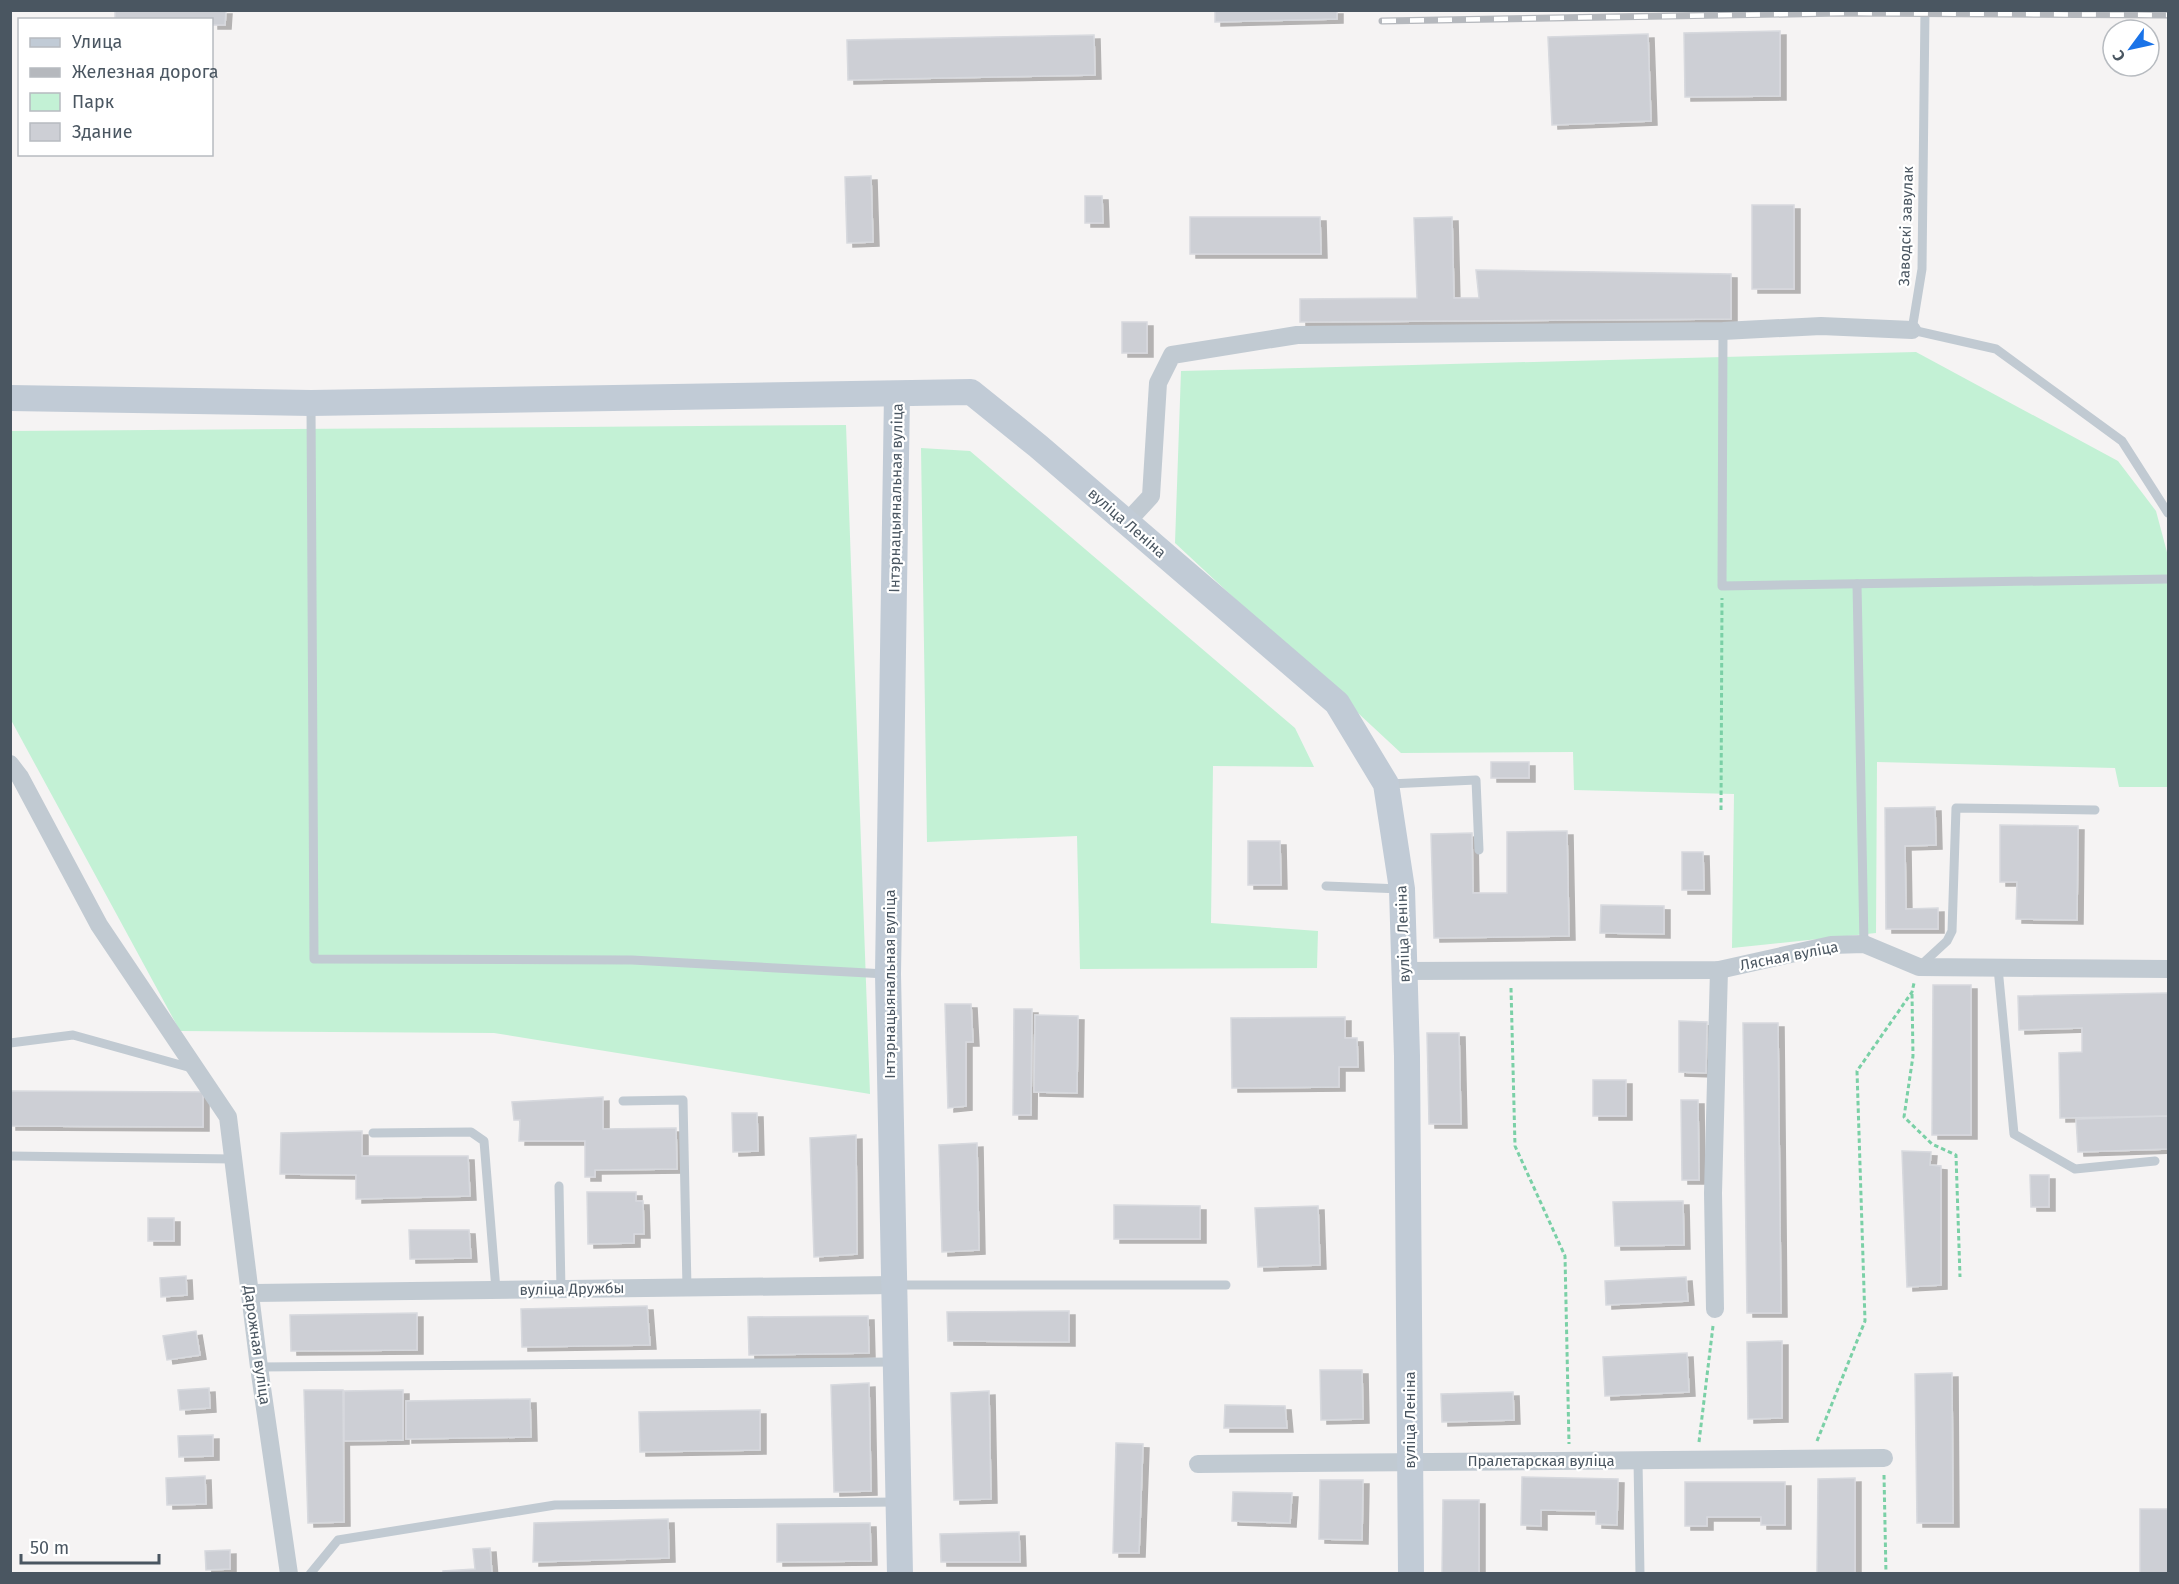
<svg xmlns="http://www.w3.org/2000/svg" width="2179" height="1584" font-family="'Fira Sans',sans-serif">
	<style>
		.green { fill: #c3f1d5 }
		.building { fill: #cdcfd5; stroke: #d7d9de; stroke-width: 1.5; filter: url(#shadow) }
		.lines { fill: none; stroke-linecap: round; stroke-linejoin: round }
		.path { stroke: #7ad0a6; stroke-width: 3; stroke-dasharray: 4.5 3; stroke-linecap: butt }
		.lane { stroke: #c1cad2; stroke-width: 9 }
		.street { stroke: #c1cad2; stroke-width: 18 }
		.secondary { stroke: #c1cbd6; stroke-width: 26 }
		.rail-casing { stroke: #b5b8bd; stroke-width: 7 }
		.rail { stroke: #fff; stroke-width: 4.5; stroke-dasharray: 14; stroke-linecap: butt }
		.labels { text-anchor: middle; stroke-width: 4.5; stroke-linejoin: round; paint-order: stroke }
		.street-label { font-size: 15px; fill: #4a5661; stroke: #fff }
	</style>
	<defs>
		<filter id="shadow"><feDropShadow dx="6" dy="4" stdDeviation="0" flood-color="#0004"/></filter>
	</defs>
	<rect width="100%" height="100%" fill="#f5f3f3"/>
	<g class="green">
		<polygon points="1916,352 2118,461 2156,511 2168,556 2168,787 2119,787 2115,768 1877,762 1876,933 1732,948 1734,794 1574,790 1573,752 1401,753 1175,543 1181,371"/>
		<polygon points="846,425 870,1094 494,1033 180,1031 11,720 10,431"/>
		<polygon points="921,448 970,451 1295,728 1314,767 1213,766 1211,923 1318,931 1317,968 1080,969 1077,836 927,842"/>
	</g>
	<g class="building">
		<polygon points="115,10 226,10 225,25 212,25 212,20 115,20"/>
		<polygon points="1215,10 1337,10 1337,19 1215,22"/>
		<polygon points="1780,31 1780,96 1685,97 1684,33"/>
		<polygon points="1648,34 1651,121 1552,125 1548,37"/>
		<polygon points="1094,35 1095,75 848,80 847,40"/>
		<polygon points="871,176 873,242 847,243 845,177"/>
		<polygon points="1085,196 1102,196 1103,223 1085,223"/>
		<rect x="1752" y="205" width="42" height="84"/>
		<polygon points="1190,217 1320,217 1321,254 1190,254"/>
		<polygon points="1452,217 1454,298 1479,298 1476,270 1731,274 1731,319 1300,322 1300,299 1417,298 1414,218"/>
		<rect x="1122" y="322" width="25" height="31"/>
		<rect x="1491" y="762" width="38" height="16"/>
		<polygon points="1935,807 1936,845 1905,846 1906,909 1938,908 1938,929 1886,929 1885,808"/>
		<polygon points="2000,825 2078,826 2077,920 2016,919 2017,882 2000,882"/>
		<polygon points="1567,831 1569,936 1434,938 1431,834 1472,833 1473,893 1507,893 1507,832"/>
		<polygon points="1248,841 1280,841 1281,885 1248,885"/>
		<polygon points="1682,852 1703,852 1704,890 1682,890"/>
		<polygon points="1601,905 1664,906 1664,934 1600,933"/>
		<polygon points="1933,985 1971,985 1971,1135 1932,1135"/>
		<polygon points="2168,993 2168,1116 2060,1118 2059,1053 2082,1052 2082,1028 2019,1030 2018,996"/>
		<polygon points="945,1004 971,1004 973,1042 966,1042 966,1106 948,1108"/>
		<polygon points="1014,1009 1032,1009 1031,1115 1013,1115"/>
		<polygon points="1035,1015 1078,1016 1077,1093 1034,1092"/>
		<polygon points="1345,1017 1345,1038 1357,1038 1358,1067 1339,1067 1339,1087 1232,1088 1231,1018"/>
		<polygon points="1679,1021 1707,1022 1706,1073 1679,1072"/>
		<polygon points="1743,1023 1778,1023 1781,1313 1747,1313"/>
		<polygon points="1427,1033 1459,1033 1461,1124 1429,1124"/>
		<rect x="1593" y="1080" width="33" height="36"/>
		<polygon points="10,1091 203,1092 203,1127 10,1126"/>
		<polygon points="603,1097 603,1129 676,1128 677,1169 595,1170 595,1177 585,1177 585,1141 519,1141 520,1120 514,1120 512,1102"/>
		<polygon points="1681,1100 1698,1100 1699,1180 1682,1180"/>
		<polygon points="732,1113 757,1113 758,1151 733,1152"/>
		<polygon points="2168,1116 2168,1149 2078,1152 2076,1119"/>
		<polygon points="362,1131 362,1156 468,1156 470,1196 356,1199 356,1175 280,1174 281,1133"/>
		<polygon points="856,1135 857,1254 814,1257 810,1138"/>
		<polygon points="977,1143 979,1250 942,1252 939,1145"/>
		<polygon points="1902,1151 1931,1152 1930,1165 1941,1166 1941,1285 1907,1287"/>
		<polygon points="2030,1175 2049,1175 2049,1207 2031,1207"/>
		<polygon points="587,1192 636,1192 636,1201 643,1201 644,1234 634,1234 634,1243 588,1244"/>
		<polygon points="1683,1201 1684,1245 1615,1246 1613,1202"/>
		<polygon points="1114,1205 1200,1206 1200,1239 1114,1239"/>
		<polygon points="1318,1206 1320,1265 1258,1267 1255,1208"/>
		<rect x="148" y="1218" width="26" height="23"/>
		<polygon points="409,1230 469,1230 471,1258 410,1259"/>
		<polygon points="186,1276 187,1295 161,1297 160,1278"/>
		<polygon points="1686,1277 1688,1301 1606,1305 1605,1281"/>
		<polygon points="647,1306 650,1345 522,1347 521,1309"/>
		<polygon points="1069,1311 1069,1342 948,1341 947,1312"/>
		<polygon points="417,1313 417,1350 291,1351 290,1315"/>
		<polygon points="868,1316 869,1353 749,1355 748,1317"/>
		<polygon points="196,1331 200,1355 167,1360 163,1336"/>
		<polygon points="1782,1341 1782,1418 1748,1419 1747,1342"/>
		<polygon points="1687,1353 1689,1392 1605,1396 1603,1357"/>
		<polygon points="1320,1370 1362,1370 1363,1419 1321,1420"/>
		<polygon points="1952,1373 1953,1523 1917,1523 1915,1374"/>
		<polygon points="869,1383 871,1491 834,1492 831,1385"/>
		<polygon points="209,1388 210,1408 180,1410 178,1390"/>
		<polygon points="304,1390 343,1390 344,1522 308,1523"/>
		<polygon points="403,1390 403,1440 344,1441 344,1391"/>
		<polygon points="989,1391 991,1499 954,1500 951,1393"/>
		<polygon points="1513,1392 1514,1420 1442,1422 1441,1394"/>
		<polygon points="530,1399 531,1437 406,1439 406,1401"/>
		<polygon points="1225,1405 1285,1406 1287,1428 1224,1428"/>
		<polygon points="760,1410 760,1450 640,1452 639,1412"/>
		<polygon points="213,1435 213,1456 179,1457 178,1436"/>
		<polygon points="1116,1443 1143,1444 1139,1553 1113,1553"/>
		<polygon points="205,1476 206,1504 167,1505 166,1478"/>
		<polygon points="1522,1477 1618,1479 1617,1525 1596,1524 1596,1511 1541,1510 1541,1526 1521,1525"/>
		<polygon points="1855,1478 1855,1574 1817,1574 1818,1479"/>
		<polygon points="1320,1480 1363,1480 1362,1540 1319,1539"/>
		<polygon points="1685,1482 1785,1482 1785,1525 1761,1525 1761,1517 1707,1517 1707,1526 1685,1526"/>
		<polygon points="1233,1492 1292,1493 1290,1523 1232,1521"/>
		<polygon points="1443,1500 1479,1500 1479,1574 1442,1574"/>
		<rect x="2140" y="1509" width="28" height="65"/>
		<polygon points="668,1519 669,1558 533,1562 534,1523"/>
		<polygon points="870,1523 871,1561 777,1562 777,1524"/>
		<polygon points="1019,1532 1020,1562 941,1562 940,1534"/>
		<polygon points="490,1548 492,1574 443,1574 443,1571 475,1569 473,1549"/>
		<polygon points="230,1550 230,1569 206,1570 205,1551"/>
	</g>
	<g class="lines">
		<g class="path">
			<polyline points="1721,810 1722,598"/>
			<polyline points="1511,988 1515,1146 1565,1256 1569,1444"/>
			<polyline points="1912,994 1913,1056 1904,1117 1932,1144 1956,1155 1960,1277"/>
			<polyline points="1817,1441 1865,1321 1857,1071 1912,992 1914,983"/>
			<polyline points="1699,1442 1713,1326"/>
			<polyline points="1884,1475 1886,1574"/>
		</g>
		<g class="lane">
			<polyline points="1925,10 1922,269 1912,330 1996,349 2122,441 2168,513"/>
			<polyline points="1723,331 1722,586 2168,579"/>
			<polyline points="311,405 314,959 632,960 886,974"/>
			<polyline points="1857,584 1864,944"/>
			<polyline points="1389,784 1476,780 1479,850"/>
			<polyline points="1326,886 1401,889"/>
			<polyline points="1921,965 1947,941 1952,931 1956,808 2095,810"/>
			<polyline points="1998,968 2014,1134 2075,1169 2155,1161"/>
			<polyline points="10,1043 73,1035 195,1069"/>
			<polyline points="623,1101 683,1100 687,1288"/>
			<polyline points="373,1133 471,1132 484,1141 496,1290"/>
			<polyline points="10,1156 233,1159"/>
			<polyline points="559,1186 561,1290"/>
			<polyline points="896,1285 1226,1285"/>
			<polyline points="259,1367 893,1362"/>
			<polyline points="1638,1461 1640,1574"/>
			<polyline points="310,1574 338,1540 555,1505 898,1502"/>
		</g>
		<g class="street">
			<polyline points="1127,522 1151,496 1158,383 1172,355 1297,335 1723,331 1821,326 1912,330"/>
			<polyline points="10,764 20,777 99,925 228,1117 259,1367 289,1574"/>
			<polyline points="1405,971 1719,970 1831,945 1864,944 1919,967 2168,969"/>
			<polyline points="250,1293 894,1285"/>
			<polyline points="1715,1309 1713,1193 1719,970"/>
			<polyline points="1198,1464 1884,1458"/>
		</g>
		<g class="secondary">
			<polyline points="897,394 888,974 900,1574"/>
			<polyline points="10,398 311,403 971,392 1038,446 1337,703 1386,784 1402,889 1407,1056 1411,1574"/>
		</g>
		<defs>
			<polyline id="rail" points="1382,21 1844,13 2168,15"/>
		</defs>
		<use href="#rail" class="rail-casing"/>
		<use href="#rail" class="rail"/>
	</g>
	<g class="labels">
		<g class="street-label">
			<text transform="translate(1906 226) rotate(-88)" y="5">Заводскі завулак</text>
			<text transform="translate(896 498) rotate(-89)" y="5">Інтэрнацыянальная вуліца</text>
			<text transform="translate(1127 523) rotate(41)" y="5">вуліца Леніна</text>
			<text transform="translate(1403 934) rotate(-92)" y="5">вуліца Леніна</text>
			<text transform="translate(1789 956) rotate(-11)" y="5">Лясная вуліца</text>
			<text transform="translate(890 984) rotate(-90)" y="5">Інтэрнацыянальная вуліца</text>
			<text transform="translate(572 1289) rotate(-1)" y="5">вуліца Дружбы</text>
			<text transform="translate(257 1345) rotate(82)" y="5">Дарожная вуліца</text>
			<text transform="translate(1410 1420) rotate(-90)" y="5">вуліца Леніна</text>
			<text x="1541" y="1466">Пралетарская вуліца</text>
		</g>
	</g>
	<rect width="2179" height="1584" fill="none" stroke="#4a5661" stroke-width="24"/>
	<rect x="18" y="18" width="195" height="138" fill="#ffffff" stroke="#b7bbc0" stroke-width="1.5"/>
	<rect x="30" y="38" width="30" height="9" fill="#c1cbd6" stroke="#b7bbc0" stroke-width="1.5"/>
	<text x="72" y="48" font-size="18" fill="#4a5661">Улица</text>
	<rect x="30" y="68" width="30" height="9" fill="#b5b8bd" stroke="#b7bbc0" stroke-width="1.5"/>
	<text x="72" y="78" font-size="18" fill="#4a5661">Железная дорога</text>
	<rect x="30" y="93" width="30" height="18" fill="#c3f1d5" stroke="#b7bbc0" stroke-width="1.5"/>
	<text x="72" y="108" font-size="18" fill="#4a5661">Парк</text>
	<rect x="30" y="123" width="30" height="18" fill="#cdcfd5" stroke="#b7bbc0" stroke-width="1.5"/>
	<text x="72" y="138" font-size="18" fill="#4a5661">Здание</text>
	<g transform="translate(2131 48) rotate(237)"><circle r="28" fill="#ffffff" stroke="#b7bbc0" stroke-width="1.5"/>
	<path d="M0-4.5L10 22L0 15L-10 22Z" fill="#1a73e8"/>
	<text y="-9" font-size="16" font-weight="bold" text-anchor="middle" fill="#4a5661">С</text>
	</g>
	<path d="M21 1554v9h138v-9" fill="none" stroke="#4a5661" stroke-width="3"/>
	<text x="30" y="1554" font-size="18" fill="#4a5661" stroke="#ffffff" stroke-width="4.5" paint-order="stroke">50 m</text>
</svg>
